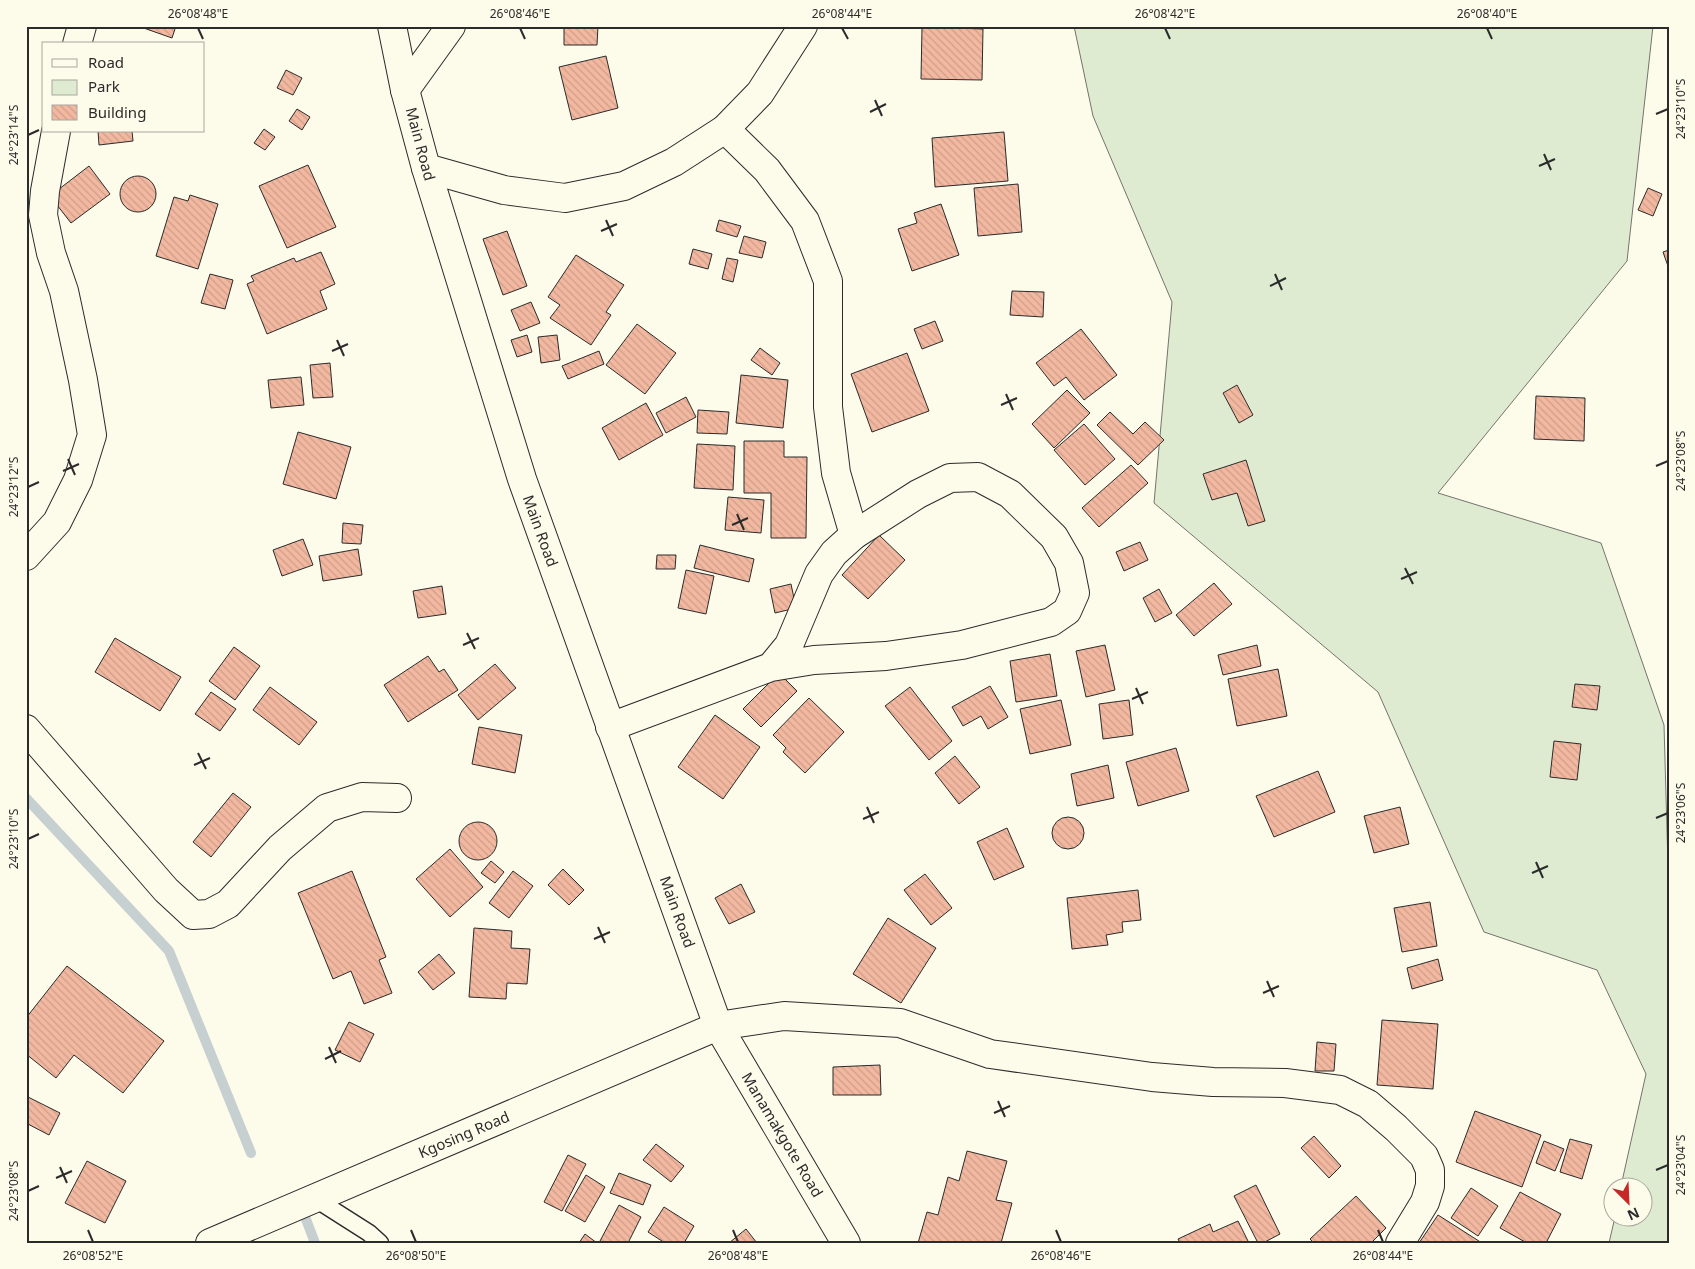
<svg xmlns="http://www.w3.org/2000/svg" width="1695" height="1269" font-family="'Noto Sans',sans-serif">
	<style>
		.green { fill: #deebd1; stroke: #74746e }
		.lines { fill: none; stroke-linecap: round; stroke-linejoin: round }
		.stream { stroke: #c7d0d0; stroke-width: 10 }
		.building { fill: url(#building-back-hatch); stroke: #2b2b2b }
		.lane-casing { stroke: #2b2b2b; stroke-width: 19 }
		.street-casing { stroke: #2b2b2b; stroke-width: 30 }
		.secondary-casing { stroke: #2b2b2b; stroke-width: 30 }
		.lane { stroke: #fdfbea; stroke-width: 16 }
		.street { stroke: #fdfbea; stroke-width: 28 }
		.secondary { stroke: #fdfbea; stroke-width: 28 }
		.ticks { fill: none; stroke: #2b2b2b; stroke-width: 2 }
		.labels { text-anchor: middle; stroke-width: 4; stroke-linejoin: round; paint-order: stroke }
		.street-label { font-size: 15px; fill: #2b2b2b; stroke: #fdfbea }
		.neatline { fill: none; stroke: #2b2b2b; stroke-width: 2 }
		.ticks-label { font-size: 12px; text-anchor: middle; fill: #2b2b2b }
	</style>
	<defs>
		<pattern id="building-back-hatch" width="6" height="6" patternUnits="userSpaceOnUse" patternTransform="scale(1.25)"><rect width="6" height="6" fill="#f2b8a0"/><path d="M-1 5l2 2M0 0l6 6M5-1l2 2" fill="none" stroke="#d09e8a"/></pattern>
	</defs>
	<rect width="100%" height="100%" fill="#fdfbea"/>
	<polygon class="green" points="1074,26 1653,26 1627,261 1438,493 1601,543 1664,725 1669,900 1669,1243 1609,1243 1615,1217 1642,1216 1642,1186 1621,1186 1646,1074 1597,970 1484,932 1378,692 1154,503 1172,302 1093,116"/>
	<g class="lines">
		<g class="stream">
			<polyline points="26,798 169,951 251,1153"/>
			<polyline points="301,1206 315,1243"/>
		</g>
	</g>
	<g class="building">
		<polygon points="138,26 176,26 172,38"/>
		<polygon points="564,26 598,26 597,45 564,45"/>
		<polygon points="922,27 983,29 982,80 921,79"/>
		<polygon points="606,56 618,108 572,120 559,67"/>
		<polygon points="286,70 302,78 293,95 277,88"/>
		<polygon points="297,109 310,117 302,130 289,121"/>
		<polygon points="264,129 275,137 265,150 254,143"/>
		<polygon points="98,131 132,131 133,141 99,145"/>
		<polygon points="1004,132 1008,181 935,187 932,138"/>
		<polygon points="308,165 336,227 287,248 259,186"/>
		<polygon points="89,166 110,194 71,223 50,196"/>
		<circle cx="138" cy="194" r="18"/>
		<polygon points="1018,184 1022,232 978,236 974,188"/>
		<polygon points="1648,188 1662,194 1653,216 1638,210"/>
		<polygon points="190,195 218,204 198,269 156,256 174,197 188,201"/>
		<polygon points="941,204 959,255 912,271 898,229 917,223 914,213"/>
		<polygon points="719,220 741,226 737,237 716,231"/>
		<polygon points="507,231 527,286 503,295 483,239"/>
		<polygon points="744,236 766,242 762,258 739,253"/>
		<polygon points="693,249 712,254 708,269 689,264"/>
		<polygon points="1669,250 1669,269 1663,252"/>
		<polygon points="321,252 335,284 320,291 327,309 267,334 247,284 254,281 251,276 294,258 296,262"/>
		<polygon points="576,255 624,285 606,312 611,315 591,345 550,318 560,305 548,297"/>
		<polygon points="727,258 738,260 733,282 722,279"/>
		<polygon points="210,274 233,280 225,309 201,303"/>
		<polygon points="1012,291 1044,292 1043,317 1010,315"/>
		<polygon points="531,302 540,323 520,331 511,310"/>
		<polygon points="935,321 943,341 922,349 914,329"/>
		<polygon points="637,324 676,353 645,394 606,365"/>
		<polygon points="1081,329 1117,375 1084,400 1066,377 1054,386 1036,363"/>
		<polygon points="527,335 532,352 517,357 511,340"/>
		<polygon points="557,335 560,360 541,363 538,337"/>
		<polygon points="760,348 780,363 772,375 751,360"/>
		<polygon points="599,351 604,364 568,379 562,366"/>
		<polygon points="907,353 929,411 872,432 851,374"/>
		<polygon points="330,363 333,397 313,398 310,365"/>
		<polygon points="741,375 788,380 783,428 736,423"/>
		<polygon points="301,377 304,405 271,408 268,380"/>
		<polygon points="1237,385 1253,415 1239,423 1223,393"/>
		<polygon points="1067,390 1090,413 1054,448 1032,424"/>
		<polygon points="1536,396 1585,398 1584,441 1534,439"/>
		<polygon points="686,397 696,417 666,433 656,413"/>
		<polygon points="646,403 663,435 619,460 602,428"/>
		<polygon points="698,410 729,412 727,434 697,433"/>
		<polygon points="1110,412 1133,434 1145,422 1164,440 1138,465 1097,425"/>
		<polygon points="1084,424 1115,459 1085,485 1054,450"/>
		<polygon points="298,432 351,447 336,499 283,484"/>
		<polygon points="744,441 784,441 784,457 807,457 806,538 771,538 771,493 744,493"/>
		<polygon points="697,444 735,446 733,490 694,488"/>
		<polygon points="1246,460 1265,521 1248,526 1237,493 1212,500 1203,474"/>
		<polygon points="1131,465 1148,483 1099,527 1082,508"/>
		<polygon points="728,497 764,500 761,533 725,530"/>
		<polygon points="343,523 363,525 361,544 342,543"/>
		<polygon points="879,535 905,560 868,599 842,575"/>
		<polygon points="303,539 313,565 282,576 273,550"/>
		<polygon points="1140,542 1148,560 1124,571 1116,552"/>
		<polygon points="700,545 754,559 749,582 694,568"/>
		<polygon points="358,549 362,575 323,581 319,556"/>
		<polygon points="657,555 676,555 675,569 656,569"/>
		<polygon points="686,570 714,576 706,614 678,608"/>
		<polygon points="1214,583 1232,604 1194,636 1176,615"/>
		<polygon points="791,584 796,608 775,613 770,589"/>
		<polygon points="442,586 446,614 418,618 413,591"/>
		<polygon points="1159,589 1172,613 1155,622 1143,598"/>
		<polygon points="115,638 181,677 160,711 95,672"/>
		<polygon points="1105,645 1115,690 1086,697 1076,651"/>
		<polygon points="1257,645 1261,666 1223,675 1218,655"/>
		<polygon points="234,647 260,666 235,700 209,681"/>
		<polygon points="1050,654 1057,696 1016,702 1010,661"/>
		<polygon points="428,656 439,672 444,669 458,690 408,722 384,685"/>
		<polygon points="495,664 516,688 478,720 458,695"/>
		<polygon points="1278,669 1287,716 1237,726 1228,679"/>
		<polygon points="779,673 797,691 761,727 743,709"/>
		<polygon points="1575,684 1600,686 1597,710 1572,707"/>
		<polygon points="990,686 1008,717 988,729 981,716 963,726 952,707"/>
		<polygon points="270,687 317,722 299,745 253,710"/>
		<polygon points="910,687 952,741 929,760 885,706"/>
		<polygon points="211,692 236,709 220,731 195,714"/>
		<polygon points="809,698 844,732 805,773 783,752 786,748 773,735"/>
		<polygon points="1061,700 1071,745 1030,754 1020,709"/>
		<polygon points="1129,700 1133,735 1103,739 1099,704"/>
		<polygon points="715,715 760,747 723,799 678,767"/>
		<polygon points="479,727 522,735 515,773 472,764"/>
		<polygon points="1554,741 1581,744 1577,780 1550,777"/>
		<polygon points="1176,748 1189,791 1138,806 1126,762"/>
		<polygon points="955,756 980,787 959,804 935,773"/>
		<polygon points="1108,765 1114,798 1077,806 1071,774"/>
		<polygon points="1318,771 1335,812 1274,837 1256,796"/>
		<polygon points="233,793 251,807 211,857 193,842"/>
		<polygon points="1400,807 1409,844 1374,853 1364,816"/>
		<circle cx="1068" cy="833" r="16"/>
		<circle cx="478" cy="841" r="19"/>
		<polygon points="1007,828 1024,867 994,880 977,842"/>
		<polygon points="450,849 483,887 450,917 416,879"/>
		<polygon points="491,861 504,872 495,883 481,873"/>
		<polygon points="563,869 584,890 569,905 548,885"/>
		<polygon points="352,871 386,957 379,960 392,993 364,1004 351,971 333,979 298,893"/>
		<polygon points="513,871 533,886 509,918 489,903"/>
		<polygon points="925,874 952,908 931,925 904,890"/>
		<polygon points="741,884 755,912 729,924 715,898"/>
		<polygon points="1138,890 1141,920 1122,922 1123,932 1106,935 1108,945 1072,949 1067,898"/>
		<polygon points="1430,902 1437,946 1402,952 1394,908"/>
		<polygon points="888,918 936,948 901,1003 853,974"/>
		<polygon points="474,928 512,931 511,948 530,949 527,984 507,983 506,999 469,997"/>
		<polygon points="439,954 455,973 433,990 418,972"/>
		<polygon points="1438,959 1443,980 1412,989 1407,968"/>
		<polygon points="67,966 164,1041 123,1093 74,1055 56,1078 26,1054 26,1018"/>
		<polygon points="1382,1020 1438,1024 1433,1089 1377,1085"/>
		<polygon points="349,1022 374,1034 360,1062 335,1050"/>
		<polygon points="1317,1042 1336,1044 1334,1071 1315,1071"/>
		<polygon points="880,1065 881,1095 833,1095 833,1067"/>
		<polygon points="26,1096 60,1113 49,1135 26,1123"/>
		<polygon points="1475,1111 1541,1135 1522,1187 1456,1162"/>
		<polygon points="1314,1136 1341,1166 1329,1178 1301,1148"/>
		<polygon points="1570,1139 1592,1145 1582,1179 1560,1172"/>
		<polygon points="1544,1141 1564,1149 1555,1171 1536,1163"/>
		<polygon points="656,1144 684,1166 671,1182 643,1160"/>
		<polygon points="967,1151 1007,1161 996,1200 1012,1203 1001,1243 918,1243 927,1212 938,1215 948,1177 959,1181"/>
		<polygon points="568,1155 586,1164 562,1211 544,1202"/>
		<polygon points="87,1161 126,1181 105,1223 65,1203"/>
		<polygon points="619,1173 651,1185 643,1205 610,1193"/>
		<polygon points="586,1175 605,1187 585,1222 565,1211"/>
		<polygon points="1256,1185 1280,1234 1263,1243 1258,1243 1234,1196"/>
		<polygon points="1471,1188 1498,1206 1478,1236 1451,1218"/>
		<polygon points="1520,1192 1561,1214 1546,1243 1527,1243 1500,1228"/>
		<polygon points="1356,1196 1386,1228 1371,1243 1314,1243 1310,1239"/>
		<polygon points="619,1205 641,1217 628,1243 604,1243 600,1241"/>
		<polygon points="664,1207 694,1226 684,1243 665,1243 648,1232"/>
		<polygon points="1438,1215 1482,1243 1419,1243"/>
		<polygon points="1238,1221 1249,1243 1180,1243 1178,1239 1210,1224 1213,1232"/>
		<polygon points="746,1229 757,1243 729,1243"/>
		<polygon points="585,1234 597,1243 579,1243"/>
	</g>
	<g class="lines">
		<defs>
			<polyline id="lane" points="314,1198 369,1233 380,1243"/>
			<g id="street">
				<polyline points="77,44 82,26"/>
				<polyline points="405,90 451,26"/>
				<polyline points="725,129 767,170 805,221 828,281 828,407 836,473 854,535"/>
				<polyline points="426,168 504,190 565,198 624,186 674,162 725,129 760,93 803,26"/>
				<polyline points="26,556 57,522 78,480 92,435 83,380 64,291 51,253 43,215 45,191 56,131"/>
				<polyline points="610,727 771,667 814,660 886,656 962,645 1051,622 1067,611 1075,593 1069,563 1054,537 1010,494 978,477 950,478 918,494 854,535 834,553 819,574 789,645 771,667"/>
				<polyline points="26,729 166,890 193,915 209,914 228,904 280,848 327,808 362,797 397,798"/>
				<polyline points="718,1026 784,1016 900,1023 990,1054 1152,1077 1213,1082 1285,1083 1340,1090 1368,1104 1396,1128 1424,1156 1430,1170 1430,1186 1425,1202 1400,1243"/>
			</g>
			<g id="secondary">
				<polyline points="392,26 405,90 426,168 522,479 718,1026 846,1243"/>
				<polyline points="210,1243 718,1026"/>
			</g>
		</defs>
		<use href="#lane" class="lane-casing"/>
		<use href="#street" class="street-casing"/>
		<use href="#secondary" class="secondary-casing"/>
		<use href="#lane" class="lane"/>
		<use href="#street" class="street"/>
		<use href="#secondary" class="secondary"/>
	</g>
	<path class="ticks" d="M198,28L203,39M520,28L525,39M842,28L848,39M1165,28L1170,39M1487,28L1492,39M875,100L882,116M870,112L886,104M1656,114L1668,109M28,135L39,130M1544,154L1551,170M1539,166L1555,159M606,220L613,236M601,231L617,224M1275,274L1282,290M1270,286L1286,278M337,340L344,356M332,351L348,344M1006,394L1013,410M1001,405L1017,398M68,459L75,475M1656,466L1668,461M63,471L79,464M28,487L39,482M737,514L744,530M732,525L748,518M1405,568L1413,584M1401,579L1417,572M467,633L475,649M463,645L479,638M1136,688L1143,704M1132,699L1148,692M198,753L206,769M194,765L210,758M867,807L874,823M1656,818L1668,813M863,819L879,812M28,839L39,834M1536,862L1543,878M1532,873L1548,866M598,927L605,943M594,939L610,932M1267,981L1274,997M1263,993L1279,986M329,1047L336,1063M325,1059L341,1051M998,1101L1005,1117M994,1113L1010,1106M60,1167L67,1183M1656,1170L1668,1165M56,1178L72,1171M28,1191L39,1186M88,1230L93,1242M411,1230L416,1242M733,1230L738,1242M1056,1230L1061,1242M1378,1230L1383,1242"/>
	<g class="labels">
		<g class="street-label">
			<text transform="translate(420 144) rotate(75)" y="5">Main Road</text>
			<text transform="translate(540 531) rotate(70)" y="5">Main Road</text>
			<text transform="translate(677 912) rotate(70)" y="5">Main Road</text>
			<text transform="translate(464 1135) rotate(-23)" y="5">Kgosing Road</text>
			<text transform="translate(782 1135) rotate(59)" y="5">Manamakgote Road</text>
		</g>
	</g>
	<rect width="1695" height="1269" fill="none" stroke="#fdfbea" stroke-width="55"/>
	<rect x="42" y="42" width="162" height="90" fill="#fdfbea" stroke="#a9a89e"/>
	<rect x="52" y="59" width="25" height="8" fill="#fdfbea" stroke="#a9a89e"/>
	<text x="88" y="68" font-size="15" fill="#2b2b2b">Road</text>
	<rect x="52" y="80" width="25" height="15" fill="#deebd1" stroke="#a9a89e"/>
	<text x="88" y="92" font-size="15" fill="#2b2b2b">Park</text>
	<rect x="52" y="105" width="25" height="15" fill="url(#building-back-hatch)" stroke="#a9a89e"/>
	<text x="88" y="118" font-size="15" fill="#2b2b2b">Building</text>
	<g transform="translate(1628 1202) rotate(156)"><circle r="24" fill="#fdfbea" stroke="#a9a89e"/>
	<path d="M0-4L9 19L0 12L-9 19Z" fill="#c62828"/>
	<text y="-8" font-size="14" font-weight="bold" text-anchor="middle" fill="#2b2b2b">N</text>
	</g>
	<rect x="28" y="28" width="1640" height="1214" class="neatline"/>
	<g class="ticks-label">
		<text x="198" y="18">26°08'48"E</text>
		<text x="520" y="18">26°08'46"E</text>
		<text x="842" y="18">26°08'44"E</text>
		<text x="1165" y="18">26°08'42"E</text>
		<text x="1487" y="18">26°08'40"E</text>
		<text transform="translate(1681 109) rotate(-90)" y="4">24°23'10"S</text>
		<text transform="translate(14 135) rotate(-90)" y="4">24°23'14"S</text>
		<text transform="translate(1681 461) rotate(-90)" y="4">24°23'08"S</text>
		<text transform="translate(14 487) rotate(-90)" y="4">24°23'12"S</text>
		<text transform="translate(1681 813) rotate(-90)" y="4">24°23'06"S</text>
		<text transform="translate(14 839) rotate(-90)" y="4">24°23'10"S</text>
		<text transform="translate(1681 1165) rotate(-90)" y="4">24°23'04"S</text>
		<text transform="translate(14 1191) rotate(-90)" y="4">24°23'08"S</text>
		<text x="93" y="1260">26°08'52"E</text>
		<text x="416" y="1260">26°08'50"E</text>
		<text x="738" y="1260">26°08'48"E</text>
		<text x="1061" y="1260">26°08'46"E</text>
		<text x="1383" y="1260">26°08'44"E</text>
	</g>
</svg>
